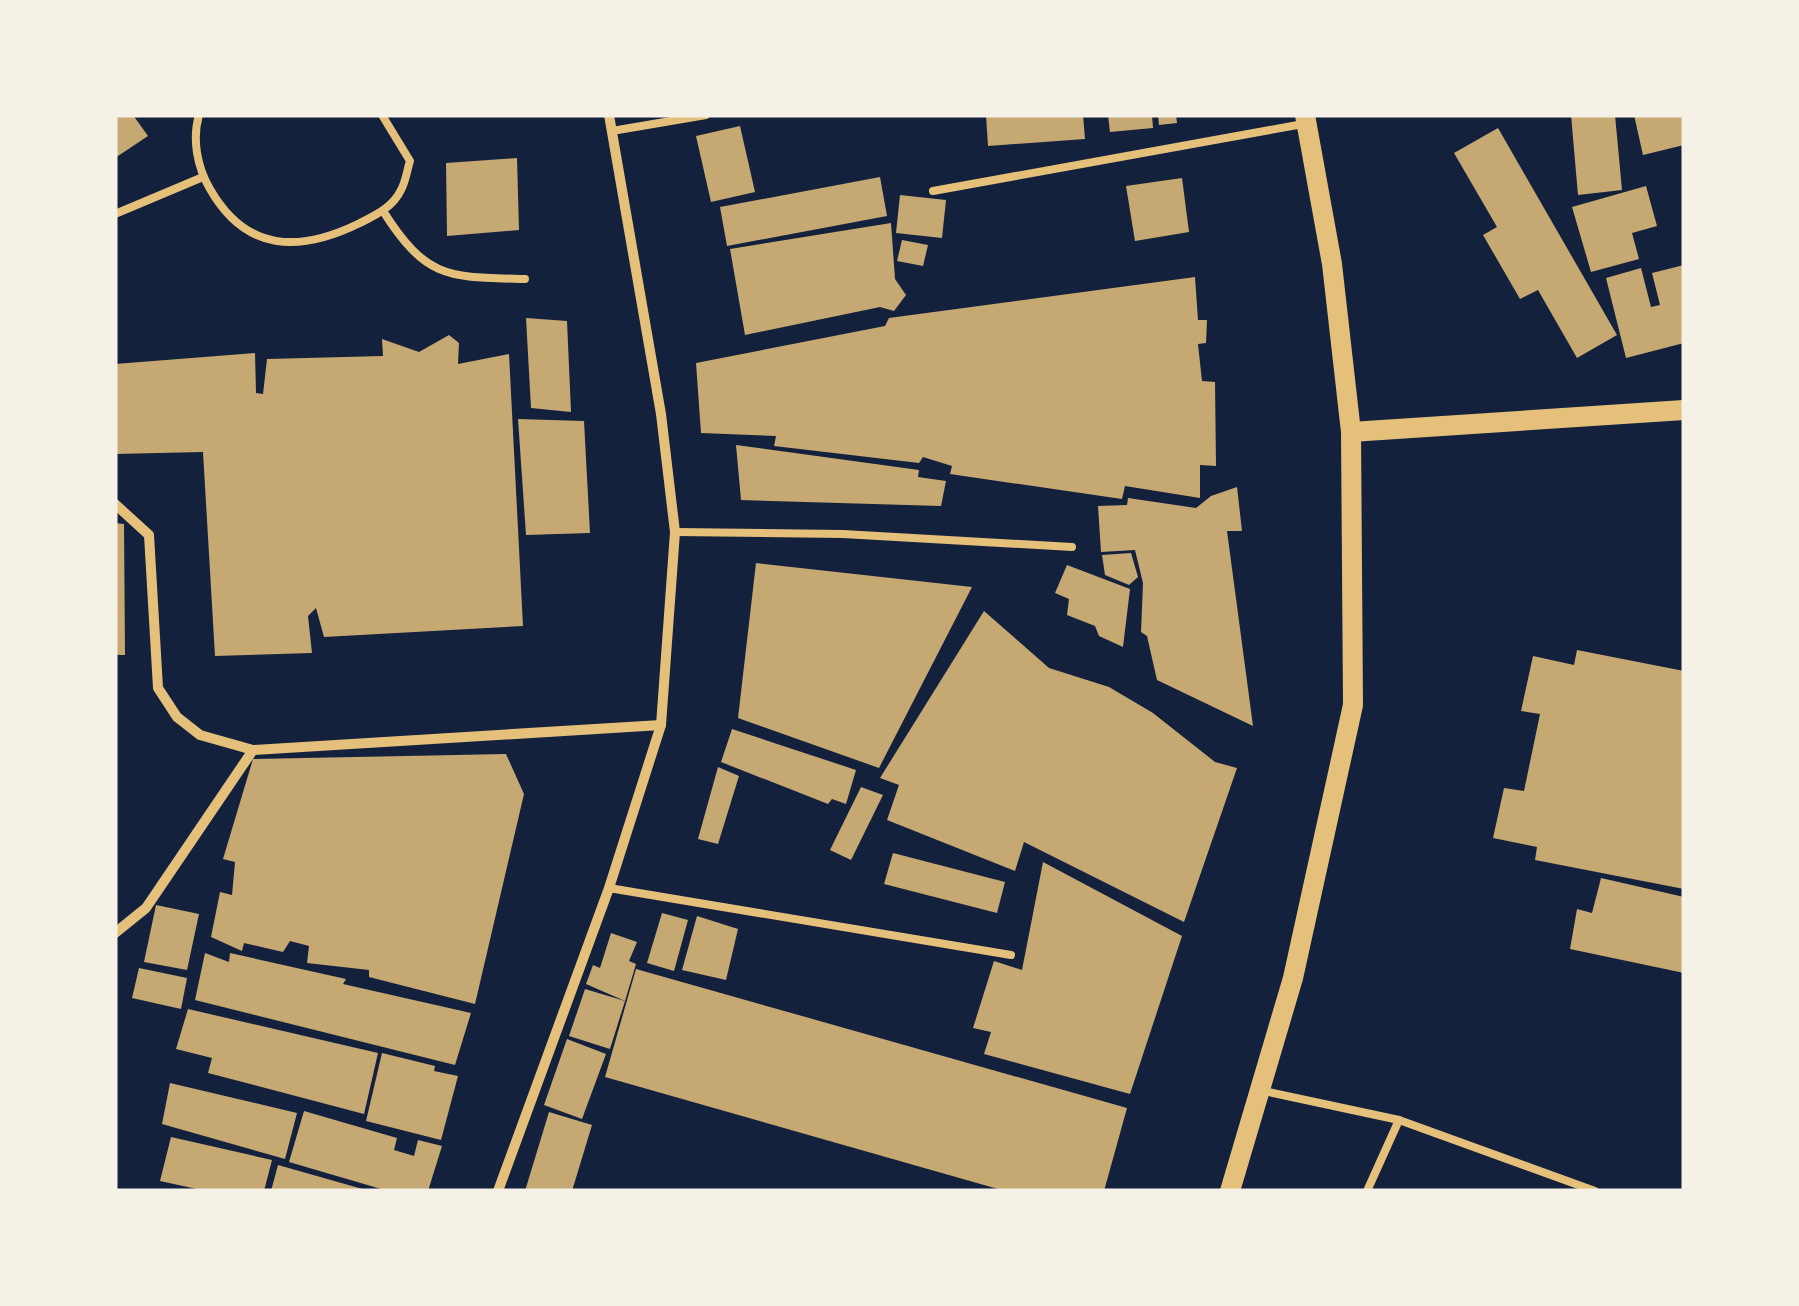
<svg xmlns="http://www.w3.org/2000/svg" width="1799" height="1306" font-family="Manrope,sans-serif">
	<style>
		.building { fill: #c6a872 }
		.lines { fill: none; stroke-linecap: round; stroke-linejoin: round }
		.service { stroke: #e5c07b; stroke-width: 8 }
		.minor { stroke: #e5c07b; stroke-width: 10 }
		.secondary { stroke: #e5c07b; stroke-width: 20 }
	</style>
	<rect width="100%" height="100%" fill="#14213d"/>
	<g class="building">
		<polygon points="115,115 133,115 148,136 115,158"/>
		<polygon points="986,115 1083,115 1085,139 988,146"/>
		<polygon points="1108,115 1152,115 1153,128 1110,132"/>
		<polygon points="1158,115 1176,115 1177,123 1159,125"/>
		<polygon points="1571,115 1615,115 1622,190 1578,195"/>
		<polygon points="1634,115 1684,115 1684,145 1643,155"/>
		<polygon points="740,126 755,192 711,202 696,136"/>
		<polygon points="1498,128 1617,335 1577,358 1538,290 1520,299 1483,235 1497,227 1454,153"/>
		<polygon points="517,158 519,230 447,236 446,163"/>
		<polygon points="880,177 887,216 727,246 720,207"/>
		<polygon points="1182,178 1189,232 1135,241 1126,186"/>
		<polygon points="1646,186 1657,226 1632,233 1639,259 1591,272 1572,207"/>
		<polygon points="900,195 946,200 942,238 896,233"/>
		<polygon points="891,223 895,279 906,295 894,311 880,307 745,335 730,249"/>
		<polygon points="902,240 928,245 923,266 897,261"/>
		<polygon points="1684,265 1684,343 1626,358 1606,278 1641,268 1651,307 1660,305 1652,273"/>
		<polygon points="1195,277 1198,320 1207,320 1206,343 1198,344 1202,381 1215,382 1216,466 1200,465 1200,498 1125,486 1122,499 950,474 952,466 923,457 919,463 774,446 776,436 701,433 696,363 885,326 889,318"/>
		<polygon points="526,318 567,321 571,412 531,408"/>
		<polygon points="449,335 459,343 458,364 509,354 523,626 324,637 316,608 308,616 312,653 215,656 203,452 115,454 115,364 255,353 256,393 263,394 267,359 383,356 382,339 419,352"/>
		<polygon points="518,419 584,421 590,533 526,535"/>
		<polygon points="736,445 919,470 918,477 946,481 941,506 741,500"/>
		<polygon points="1237,487 1242,531 1227,531 1253,726 1157,680 1147,636 1141,632 1143,583 1135,550 1101,552 1098,506 1127,505 1128,498 1196,508 1211,496"/>
		<polygon points="115,523 124,524 125,655 115,655"/>
		<polygon points="1131,553 1138,577 1129,585 1105,575 1102,555"/>
		<polygon points="756,563 972,587 879,768 738,718"/>
		<polygon points="1067,565 1130,589 1123,647 1099,636 1095,626 1067,615 1069,599 1055,593"/>
		<polygon points="984,611 1049,668 1109,687 1153,713 1215,762 1237,768 1184,922 1024,842 1015,871 887,820 899,785 880,778"/>
		<polygon points="1577,650 1684,671 1684,889 1535,860 1537,847 1493,838 1504,788 1524,791 1540,714 1521,711 1533,656 1574,665"/>
		<polygon points="732,729 856,770 846,804 832,799 828,804 721,762"/>
		<polygon points="506,754 524,794 475,1004 369,977 369,970 307,963 309,946 290,941 283,952 244,943 242,951 211,937 220,892 232,895 235,862 223,859 253,759"/>
		<polygon points="718,767 739,776 718,844 698,839"/>
		<polygon points="861,787 883,795 851,860 830,850"/>
		<polygon points="893,853 1005,882 997,913 884,884"/>
		<polygon points="1043,862 1182,936 1130,1094 984,1054 991,1032 973,1028 994,961 1022,970"/>
		<polygon points="1601,878 1684,897 1684,973 1570,949 1577,909 1592,913"/>
		<polygon points="156,905 199,914 187,970 144,962"/>
		<polygon points="662,913 688,920 674,971 647,963"/>
		<polygon points="697,916 738,929 726,980 682,970"/>
		<polygon points="611,933 637,942 629,961 636,964 625,1001 586,984 593,965 600,968"/>
		<polygon points="205,953 229,962 230,953 346,979 343,984 471,1013 455,1065 195,1000"/>
		<polygon points="139,968 187,978 181,1009 132,998"/>
		<polygon points="636,969 1127,1108 1104,1191 1005,1191 605,1077"/>
		<polygon points="585,989 625,1001 610,1049 569,1036"/>
		<polygon points="188,1009 378,1053 364,1114 208,1073 212,1058 176,1049"/>
		<polygon points="567,1039 606,1054 582,1119 544,1105"/>
		<polygon points="382,1053 435,1066 434,1071 458,1076 441,1140 366,1121"/>
		<polygon points="170,1083 297,1113 285,1159 162,1124"/>
		<polygon points="304,1111 397,1138 394,1150 414,1156 418,1140 442,1146 428,1191 388,1191 289,1162"/>
		<polygon points="549,1112 592,1125 572,1191 525,1191"/>
		<polygon points="171,1137 272,1160 264,1191 206,1191 160,1181"/>
		<polygon points="278,1165 366,1190 366,1191 271,1191"/>
	</g>
	<g class="lines">
		<g class="service">
			<path d="M199,115C192,139 197,167 210,189C246,252 299,253 360,223C376,215 393,207 401,190C406,181 407,170 410,161L382,115"/>
			<polyline points="612,131 706,115"/>
			<polyline points="933,191 1303,124"/>
			<path d="M383,211C427,280 448,277 525,279"/>
			<polyline points="115,214 203,177"/>
			<polyline points="675,532 843,534 1072,547"/>
			<polyline points="609,888 1011,955"/>
			<polyline points="1264,1091 1399,1120 1595,1191"/>
			<polyline points="1367,1191 1399,1120"/>
		</g>
		<g class="minor">
			<polyline points="115,504 149,535 158,688 177,717 200,735 253,750 661,725"/>
			<polyline points="115,933 146,908 253,750"/>
			<polyline points="498,1191 609,888 661,725 675,532 661,414 609,115"/>
		</g>
		<g class="secondary">
			<polyline points="1351,432 1684,410"/>
			<polyline points="1230,1191 1293,978 1353,705 1351,432 1332,264 1305,115"/>
		</g>
	</g>
	<rect width="1799" height="1306" fill="none" stroke="#f6f1e7" stroke-width="235"/>
</svg>
